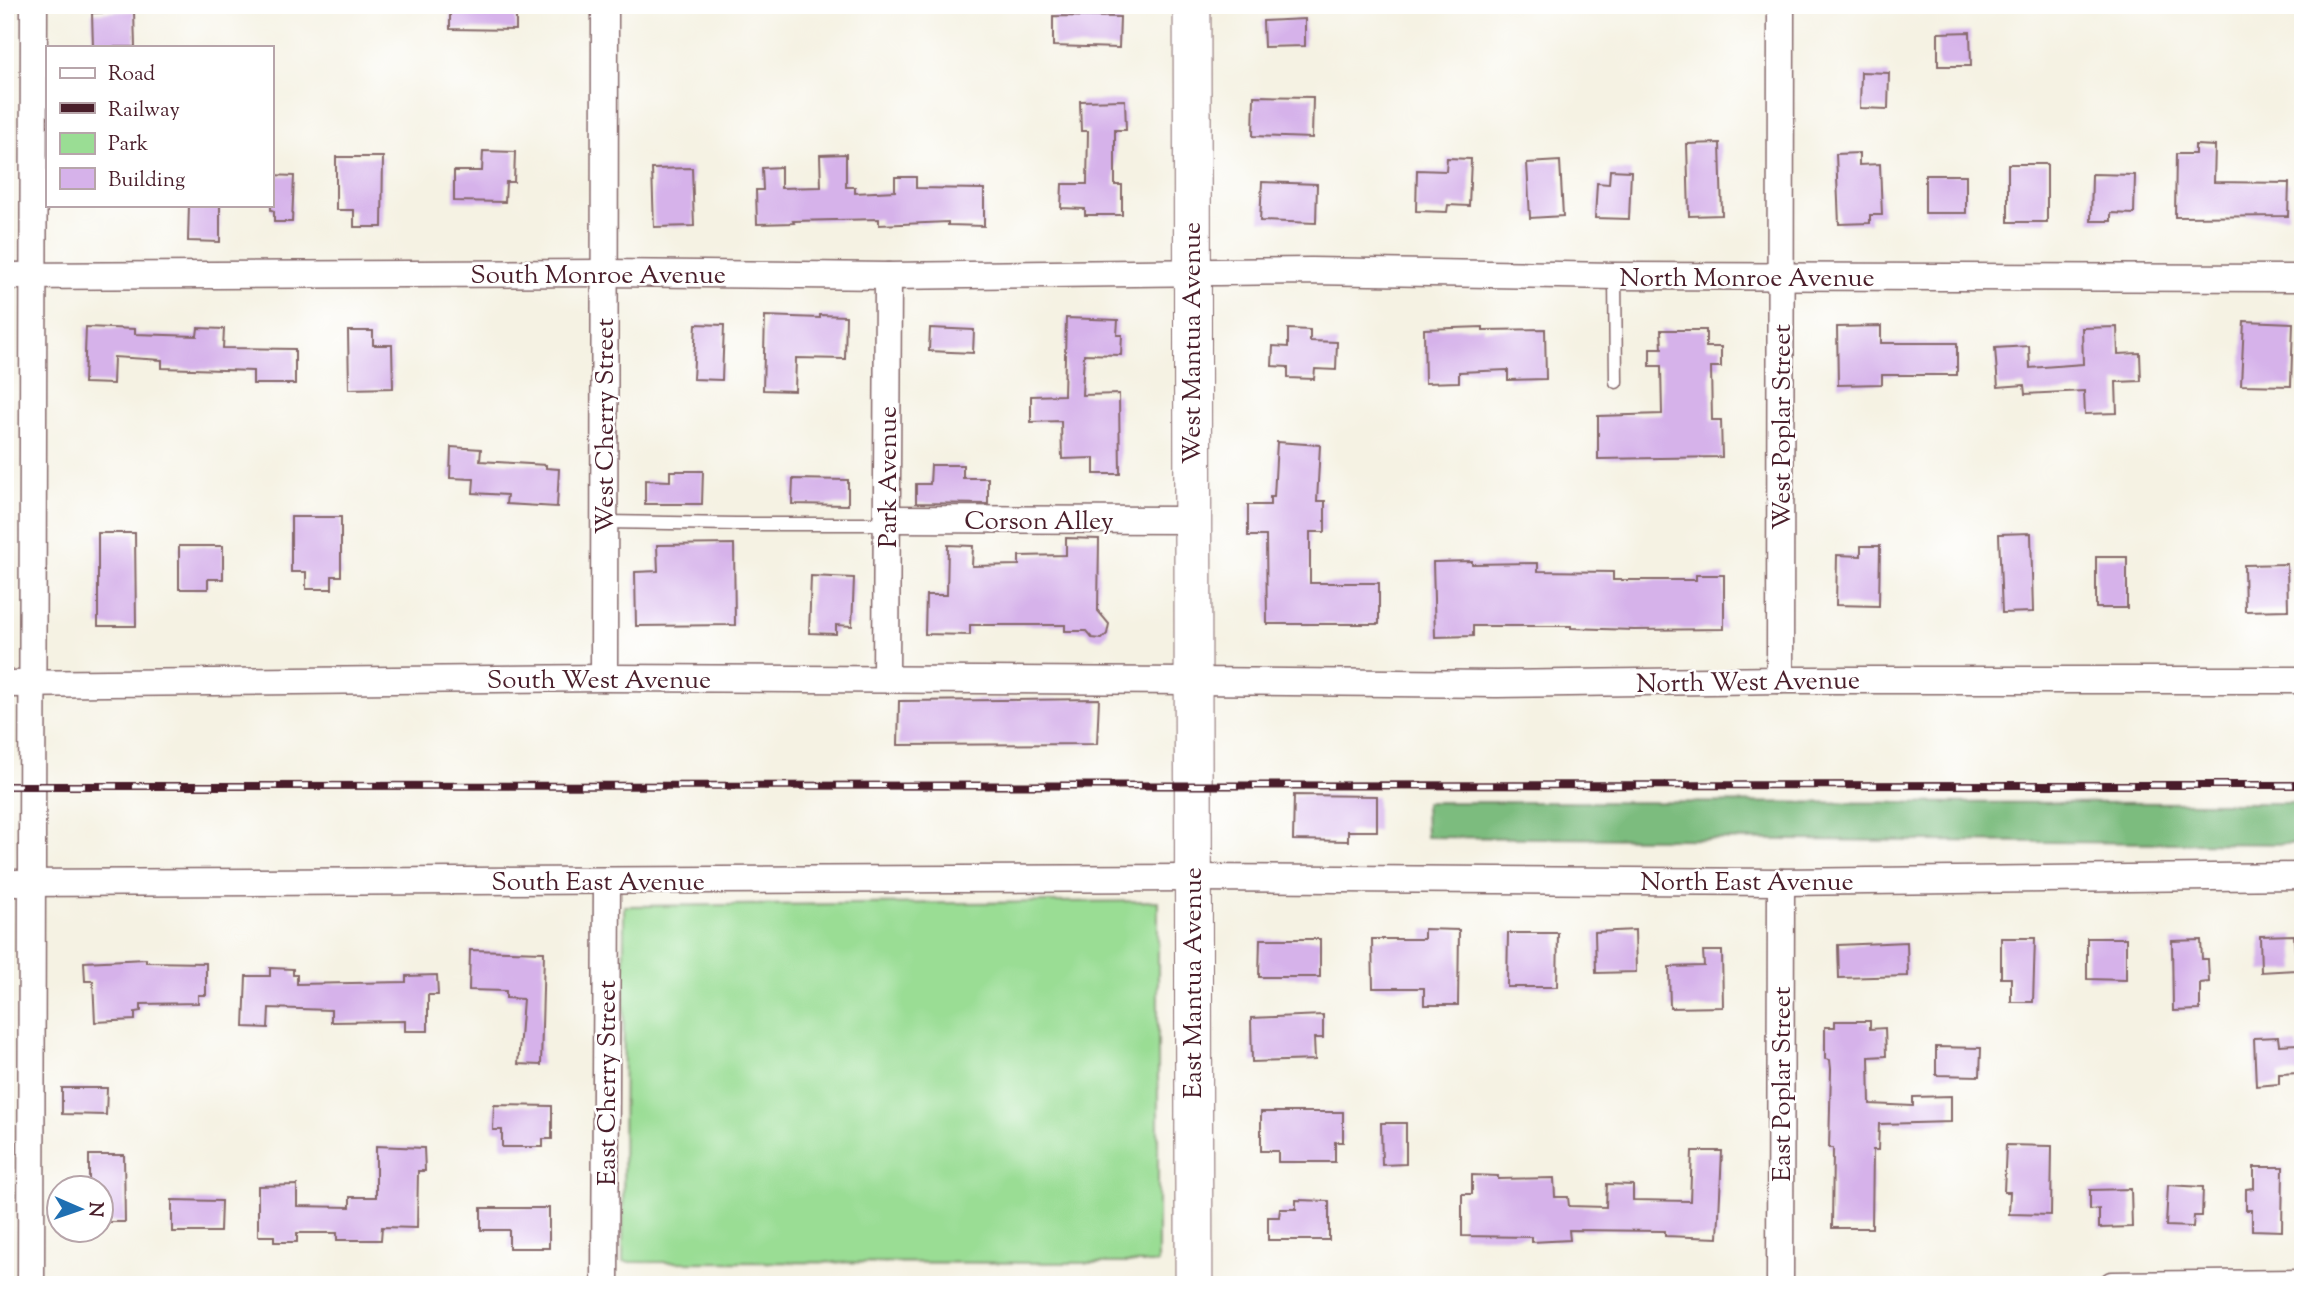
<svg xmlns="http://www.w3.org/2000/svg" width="2308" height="1290" font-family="'Sorts Mill Goudy',serif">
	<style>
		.green { fill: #9add94; stroke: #727e60; stroke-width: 2 }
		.forest { fill: #7bbc7e; stroke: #626e54; stroke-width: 2 }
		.building { fill: #d6b2ea }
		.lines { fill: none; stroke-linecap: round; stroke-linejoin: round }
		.lane-casing { stroke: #86696b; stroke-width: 15 }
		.street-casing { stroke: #86696b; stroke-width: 29 }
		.secondary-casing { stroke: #86696b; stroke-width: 39 }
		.lane { stroke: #fff; stroke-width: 12 }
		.street { stroke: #fff; stroke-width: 26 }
		.secondary { stroke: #fff; stroke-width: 37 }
		.rail-casing { stroke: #4a1f2b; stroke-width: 8 }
		.rail { stroke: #fff; stroke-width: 5; stroke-dasharray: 16; stroke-linecap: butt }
		.labels { text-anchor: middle; stroke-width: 5; stroke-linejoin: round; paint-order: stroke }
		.street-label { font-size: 26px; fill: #4a1f2b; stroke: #fff }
	</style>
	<rect width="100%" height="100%" fill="#fff"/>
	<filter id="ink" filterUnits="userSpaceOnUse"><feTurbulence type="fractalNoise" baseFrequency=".0143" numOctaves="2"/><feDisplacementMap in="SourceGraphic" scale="14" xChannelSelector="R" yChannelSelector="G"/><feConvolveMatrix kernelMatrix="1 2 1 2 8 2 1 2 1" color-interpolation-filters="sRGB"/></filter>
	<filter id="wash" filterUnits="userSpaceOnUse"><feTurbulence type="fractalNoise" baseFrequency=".00686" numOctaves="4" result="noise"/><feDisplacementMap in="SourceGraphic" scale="28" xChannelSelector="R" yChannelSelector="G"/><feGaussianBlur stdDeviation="1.57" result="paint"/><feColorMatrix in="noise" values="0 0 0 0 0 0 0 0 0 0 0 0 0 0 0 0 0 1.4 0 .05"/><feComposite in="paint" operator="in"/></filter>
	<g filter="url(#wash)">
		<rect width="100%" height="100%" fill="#f5f2e3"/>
		<polygon class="green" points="1158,901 1158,1263 623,1262 624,906"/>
		<polygon class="forest" points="1425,802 2303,803 2303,844 1426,837"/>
		<g id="blocks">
			<g class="building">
				<polygon points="450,5 516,5 516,30 450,29"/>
				<polygon points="134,11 135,47 93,47 92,13"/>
				<polygon points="1053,16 1120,17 1119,48 1053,46"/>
				<polygon points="1305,19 1305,46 1264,47 1263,21"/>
				<polygon points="1970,32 1971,66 1938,66 1938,33"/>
				<polygon points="1861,72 1889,73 1888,109 1860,108"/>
				<polygon points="1254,96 1313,97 1312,138 1253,136"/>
				<polygon points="1125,100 1126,130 1115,130 1115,185 1122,185 1122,215 1085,215 1085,209 1061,208 1062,184 1087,184 1088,131 1081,131 1080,101"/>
				<polygon points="1720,143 1722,215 1689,216 1687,144"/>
				<polygon points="2195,145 2215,146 2214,182 2289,183 2288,216 2175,217 2176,154 2195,154"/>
				<polygon points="483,151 515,152 514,182 506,182 505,202 454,201 454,171 482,171"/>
				<polygon points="1859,153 1859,165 1880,164 1882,215 1870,215 1870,223 1839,224 1836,154"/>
				<polygon points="846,154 846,187 855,187 855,193 895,191 895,177 916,177 916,188 984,189 984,226 948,225 948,222 879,225 879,219 793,221 794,223 757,224 756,190 763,190 762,168 781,167 781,188 821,187 820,155"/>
				<polygon points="336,157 383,157 382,227 354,227 354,210 336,210"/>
				<polygon points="1447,158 1471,159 1469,206 1448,205 1447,212 1416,211 1417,170 1446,171"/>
				<polygon points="1560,161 1563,216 1530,218 1527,163"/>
				<rect x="2008" y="164" width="39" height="58"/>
				<polygon points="692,168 694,226 654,227 652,169"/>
				<polygon points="1610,170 1631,171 1629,219 1595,218 1597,183 1609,184"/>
				<polygon points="2092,174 2135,175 2134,214 2111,213 2111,221 2091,221"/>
				<polygon points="271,175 294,176 292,222 274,222 274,211 271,210"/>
				<rect x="1925" y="175" width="41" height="38"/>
				<polygon points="1262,182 1317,184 1316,223 1260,221"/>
				<polygon points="189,205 220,205 220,242 188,241"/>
				<polygon points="820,315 846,316 845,359 796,358 795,391 763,390 765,316 820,318"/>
				<polygon points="1066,318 1118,320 1117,335 1122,335 1121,355 1084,354 1082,395 1119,394 1120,474 1094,474 1094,458 1062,459 1061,421 1031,422 1031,396 1064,395"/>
				<polygon points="2244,321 2293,323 2291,386 2241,385"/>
				<polygon points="696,324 724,325 722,380 693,379"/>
				<polygon points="1881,326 1881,343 1957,343 1957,375 1882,375 1882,384 1838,385 1837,327"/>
				<polygon points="86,327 135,329 135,334 197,336 198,328 224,329 223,348 295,349 295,384 253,384 253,371 162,368 162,360 114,357 113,384 84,383"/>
				<polygon points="1483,327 1483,330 1545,329 1546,379 1508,380 1508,370 1459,372 1459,382 1425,383 1424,329"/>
				<polygon points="2117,327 2118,354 2140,353 2141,381 2116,382 2117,413 2085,414 2084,391 2025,394 2024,385 1998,387 1995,348 2029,346 2030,368 2083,364 2082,328"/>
				<polygon points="930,328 974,330 973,353 929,351"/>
				<polygon points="1288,329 1310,330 1310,341 1337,342 1336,370 1315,369 1314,379 1288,378 1288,367 1272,366 1273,346 1288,347"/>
				<polygon points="1661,330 1706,330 1706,347 1721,347 1721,367 1711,367 1712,420 1721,420 1722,457 1598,459 1598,416 1662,414 1661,366 1650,366 1650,348 1662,348"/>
				<polygon points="348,331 373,331 373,345 392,345 393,388 349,389"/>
				<polygon points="1277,442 1320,445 1317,501 1325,501 1325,532 1310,532 1310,583 1379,583 1379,624 1267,624 1266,536 1248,536 1248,505 1270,505 1270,497 1274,497"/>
				<polygon points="451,447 481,449 480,461 546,465 546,468 559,469 557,507 506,504 507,495 473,493 474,479 450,478"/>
				<polygon points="931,465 963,465 963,478 988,478 988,504 916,503 916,484 930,484"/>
				<polygon points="670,471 703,471 702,504 645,504 645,480 670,481"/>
				<polygon points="793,479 848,480 848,505 792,504"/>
				<polygon points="291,517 341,517 341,576 332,576 332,589 306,589 306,572 291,572"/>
				<polygon points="98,533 135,533 136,626 98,626"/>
				<polygon points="2031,533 2033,612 2002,613 1999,534"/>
				<polygon points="1066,538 1099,539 1098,611 1109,624 1107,634 1102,639 1092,638 1086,631 1065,631 1065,625 970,625 970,635 925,634 926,595 947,595 948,545 973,546 972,566 1019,565 1019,556 1066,555"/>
				<polygon points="734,544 735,625 636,626 635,572 658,571 657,545"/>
				<polygon points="179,546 223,546 223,579 208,579 208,589 179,589"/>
				<polygon points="1861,546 1880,546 1879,606 1836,605 1837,555 1861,556"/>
				<rect x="2096" y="557" width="31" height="51"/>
				<polygon points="1472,561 1472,564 1538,563 1538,571 1613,572 1613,580 1696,580 1696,575 1724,575 1724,629 1634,630 1571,628 1571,626 1473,626 1473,636 1435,637 1433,562"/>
				<polygon points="2287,564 2288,610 2245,611 2244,565"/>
				<polygon points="811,576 854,578 852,626 836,625 836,634 809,633"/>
				<polygon points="1099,699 1097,744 898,745 899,701"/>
				<polygon points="1294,795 1377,796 1377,831 1348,831 1348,841 1293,840"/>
				<polygon points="1424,929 1459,930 1458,1005 1424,1005 1424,988 1373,988 1372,939 1424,939"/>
				<polygon points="1635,930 1636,972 1596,973 1595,932"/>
				<polygon points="1508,933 1558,933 1557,987 1507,987"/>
				<polygon points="2294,935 2296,970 2261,972 2260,936"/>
				<polygon points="2001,938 2035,938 2033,1002 2011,1002 2011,978 2001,978"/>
				<polygon points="2087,938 2126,938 2126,980 2087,979"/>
				<polygon points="1260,939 1320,939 1320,977 1259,977"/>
				<polygon points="2201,940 2202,959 2208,959 2209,982 2200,983 2200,1010 2173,1011 2172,941"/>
				<polygon points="1907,942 1908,976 1839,978 1838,945"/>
				<polygon points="470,950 544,952 541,1065 518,1064 523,999 506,998 506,991 469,990"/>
				<polygon points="1703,951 1722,951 1723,1007 1670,1008 1669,967 1704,966"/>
				<polygon points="146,959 146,962 206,963 206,995 198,995 198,1003 141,1004 141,1011 135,1012 135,1020 95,1022 93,981 85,981 84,962"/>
				<polygon points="270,968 293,969 293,975 297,975 297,984 406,982 406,976 437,975 438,995 428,995 428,1031 405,1031 405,1021 331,1022 331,1010 269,1008 268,1028 244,1027 246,976 270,976"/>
				<polygon points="1323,1015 1323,1038 1314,1038 1315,1060 1252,1062 1251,1018"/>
				<polygon points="1835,1021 1870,1021 1870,1029 1885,1028 1886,1056 1869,1057 1870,1104 1913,1106 1913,1097 1951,1096 1951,1122 1879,1124 1878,1150 1873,1150 1872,1228 1832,1228 1833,1148 1829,1148 1831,1069 1830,1060 1825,1059 1825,1027 1835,1027"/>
				<polygon points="2278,1037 2279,1045 2297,1044 2299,1073 2279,1074 2279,1084 2256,1086 2254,1038"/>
				<polygon points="1936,1047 1981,1048 1980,1076 1936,1075"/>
				<polygon points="62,1088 107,1088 106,1115 62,1114"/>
				<polygon points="494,1105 552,1106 552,1139 543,1139 543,1147 502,1147 502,1130 493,1130"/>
				<polygon points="1261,1112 1343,1112 1343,1142 1335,1142 1335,1162 1278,1162 1278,1151 1261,1151"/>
				<polygon points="1381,1123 1406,1123 1406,1164 1382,1165"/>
				<polygon points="2006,1145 2052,1146 2051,1215 2009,1214 2010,1192 2004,1192"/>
				<polygon points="376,1146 424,1148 425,1171 418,1171 417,1228 382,1227 381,1240 337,1240 337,1233 297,1233 297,1242 274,1242 274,1236 258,1236 258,1186 297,1185 297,1206 350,1207 350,1197 376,1197"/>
				<polygon points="1692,1151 1722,1151 1718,1238 1665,1236 1665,1231 1569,1230 1570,1240 1532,1242 1532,1237 1462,1236 1462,1194 1472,1194 1472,1175 1498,1176 1498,1179 1554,1178 1555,1197 1568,1197 1569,1206 1606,1207 1607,1184 1633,1185 1633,1200 1690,1201"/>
				<polygon points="89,1155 124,1155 125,1222 102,1222 102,1188 89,1188"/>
				<polygon points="2254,1167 2283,1167 2282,1231 2252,1230 2252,1210 2246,1210 2246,1189 2254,1188"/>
				<polygon points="2168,1185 2203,1187 2202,1216 2194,1216 2193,1227 2166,1226"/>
				<polygon points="2131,1189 2132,1227 2099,1228 2099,1209 2090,1210 2090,1190"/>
				<polygon points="172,1200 221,1201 220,1232 172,1232"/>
				<polygon points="1296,1200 1329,1201 1329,1240 1268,1240 1268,1217 1279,1217 1280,1209 1296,1209"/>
				<polygon points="481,1208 549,1208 549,1248 509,1248 509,1230 481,1230"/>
			</g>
		</g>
	</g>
	<g filter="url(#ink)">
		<use href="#blocks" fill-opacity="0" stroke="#86696b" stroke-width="2"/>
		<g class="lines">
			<defs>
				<g id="lane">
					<polyline points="1615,276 1616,382"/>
					<polyline points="604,522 736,524 886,524"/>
				</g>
				<g id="street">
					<polyline points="5,276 605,273 888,276 1311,271 1615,276 2303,278"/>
					<polyline points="886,519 1192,520"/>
					<polyline points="604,678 605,5"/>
					<polyline points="886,679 888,276"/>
					<polyline points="1780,680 1781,5"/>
					<polyline points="5,684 604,678 1192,681 1497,684 1780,680 2303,680"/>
					<polyline points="5,883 1192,878 1781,882 2303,876"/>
					<polyline points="31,1285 34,5"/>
					<polyline points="605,1285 607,881"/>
					<polyline points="1780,1285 1781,882"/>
					<polyline points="2112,1285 2303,1283"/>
				</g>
				<polyline id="secondary" points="1192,5 1194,1285"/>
			</defs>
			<use href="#lane" class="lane-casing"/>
			<use href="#street" class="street-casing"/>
			<use href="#secondary" class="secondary-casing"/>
			<use href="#lane" class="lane"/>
			<use href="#street" class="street"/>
			<use href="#secondary" class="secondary"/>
			<defs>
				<polyline id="rail" points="5,786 2303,785"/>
			</defs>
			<use href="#rail" class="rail-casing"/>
			<use href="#rail" class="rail"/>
		</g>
	</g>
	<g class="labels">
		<g class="street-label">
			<text x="598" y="283">South Monroe Avenue</text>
			<text x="1747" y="286">North Monroe Avenue</text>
			<text transform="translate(1191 343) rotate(-90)" y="9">West Mantua Avenue</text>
			<text transform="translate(604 426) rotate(-90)" y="9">West Cherry Street</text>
			<text transform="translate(1781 427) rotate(-90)" y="9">West Poplar Street</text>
			<text transform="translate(887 477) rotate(-90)" y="9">Park Avenue</text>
			<text x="1039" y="529">Corson Alley</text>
			<text x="599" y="688">South West Avenue</text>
			<text transform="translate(1748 681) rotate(-1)" y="9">North West Avenue</text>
			<text x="598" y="890">South East Avenue</text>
			<text x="1747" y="890">North East Avenue</text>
			<text transform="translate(1192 983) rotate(-90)" y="9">East Mantua Avenue</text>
			<text transform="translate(606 1083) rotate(-90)" y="9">East Cherry Street</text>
			<text transform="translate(1781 1084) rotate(-90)" y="9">East Poplar Street</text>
		</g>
	</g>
	<rect width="2308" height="1290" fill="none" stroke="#fff" stroke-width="28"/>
	<rect x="46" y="46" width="228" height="161" fill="#ffffff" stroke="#b7a5aa" stroke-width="2"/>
	<rect x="60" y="68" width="35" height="10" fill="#ffffff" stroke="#b7a5aa" stroke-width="2"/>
	<text x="108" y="80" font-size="21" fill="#4a1f2b">Road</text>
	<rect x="60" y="103" width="35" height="10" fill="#4a1f2b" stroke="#b7a5aa" stroke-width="2"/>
	<text x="108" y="116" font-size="21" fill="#4a1f2b">Railway</text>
	<rect x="60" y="133" width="35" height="21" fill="#9add94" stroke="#b7a5aa" stroke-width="2"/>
	<text x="108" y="150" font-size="21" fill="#4a1f2b">Park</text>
	<rect x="60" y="168" width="35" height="21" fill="#d6b2ea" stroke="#b7a5aa" stroke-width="2"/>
	<text x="108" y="186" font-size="21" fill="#4a1f2b">Building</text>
	<g transform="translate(80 1209) rotate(92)"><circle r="33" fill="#ffffff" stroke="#b7a5aa" stroke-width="2"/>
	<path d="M0-5L12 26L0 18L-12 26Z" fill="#1f6fb2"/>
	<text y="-10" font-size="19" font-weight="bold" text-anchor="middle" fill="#4a1f2b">N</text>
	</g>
</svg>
